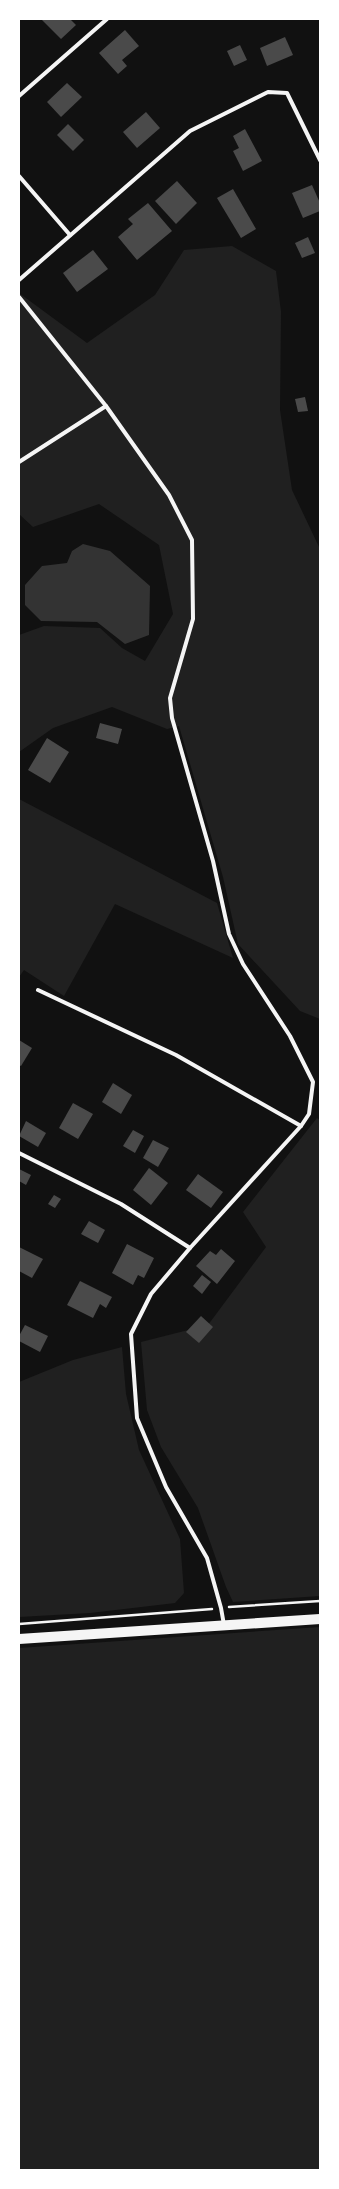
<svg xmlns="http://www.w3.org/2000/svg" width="339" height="2189" font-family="'Fira Sans',sans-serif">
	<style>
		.green { fill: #202020 }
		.water { fill: #333 }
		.building { fill: #4a4a4a }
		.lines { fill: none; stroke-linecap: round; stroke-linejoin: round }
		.path { stroke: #f5f5f5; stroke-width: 2.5 }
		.minor { stroke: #f5f5f5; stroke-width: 4 }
		.primary { stroke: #f5f5f5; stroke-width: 10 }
	</style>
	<rect width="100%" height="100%" fill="#111"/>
	<g class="green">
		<polygon points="232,246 276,271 281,312 280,410 292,490 320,549 320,1019 300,1011 238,944 223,877 179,726 167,729 112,707 53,728 19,752 19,635 44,626 100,628 122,648 145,661 173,614 159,545 99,504 33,527 19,514 19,293 87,343 155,295 184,250"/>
		<polygon points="19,799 217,903 233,958 115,904 64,996 24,970 19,977"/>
		<polygon points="317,1118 320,1120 320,1596 233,1602 226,1587 198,1508 161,1447 147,1410 141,1342 208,1325 266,1247 243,1212"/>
		<polygon points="122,1347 126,1394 139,1450 180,1539 184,1593 175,1603 90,1613 19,1617 19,1382 73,1360"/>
		<polygon points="320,1627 320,2170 19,2170 19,1648"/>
	</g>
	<polygon class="water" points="83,544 110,551 150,586 149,635 125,644 97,622 41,621 25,605 25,585 42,566 67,563 72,551"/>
	<g class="building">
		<polygon points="41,19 70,19 76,25 61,39"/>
		<polygon points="125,30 139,46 122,60 127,66 118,74 99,53"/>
		<polygon points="285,37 293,55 267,66 260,48"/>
		<polygon points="240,45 247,60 234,66 227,51"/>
		<polygon points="67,83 82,97 61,117 47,102"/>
		<polygon points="146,112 160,128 137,148 123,132"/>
		<polygon points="68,124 84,140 73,151 57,135"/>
		<polygon points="245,129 262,161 243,171 233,151 239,148 233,136"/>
		<polygon points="177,181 197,203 176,224 155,201"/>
		<polygon points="312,185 320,203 320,211 303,218 292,193"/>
		<polygon points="233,189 256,229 241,238 217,198"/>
		<polygon points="148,203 172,231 137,260 118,237 133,224 128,219"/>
		<polygon points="308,237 315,253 302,258 295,243"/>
		<polygon points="93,250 108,269 77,292 63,273"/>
		<polygon points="305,397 308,411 298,412 295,399"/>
		<polygon points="100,723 122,729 118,744 96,738"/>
		<polygon points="47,738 69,752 50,783 28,770"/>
		<polygon points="19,1040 32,1048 21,1066 19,1065"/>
		<polygon points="113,1083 132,1095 121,1114 102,1102"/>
		<polygon points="73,1103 93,1114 78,1139 59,1128"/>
		<polygon points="26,1121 46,1133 38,1147 19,1136"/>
		<polygon points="133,1130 144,1136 135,1153 123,1146"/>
		<polygon points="153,1140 169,1148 158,1167 143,1158"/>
		<polygon points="149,1168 168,1183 151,1205 133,1190"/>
		<polygon points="19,1169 31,1175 26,1185 19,1181"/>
		<polygon points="198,1174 223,1192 211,1208 186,1190"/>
		<polygon points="54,1195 61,1199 55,1208 48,1204"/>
		<polygon points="89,1221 105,1230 98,1243 81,1234"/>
		<polygon points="127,1244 154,1258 144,1278 138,1275 133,1285 112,1273"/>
		<polygon points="19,1247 43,1259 32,1278 19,1271"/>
		<polygon points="221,1249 235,1261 217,1284 196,1266 210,1251 216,1255"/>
		<polygon points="202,1275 211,1282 202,1294 193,1286"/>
		<polygon points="80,1281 112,1297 106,1308 100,1304 93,1318 67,1305"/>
		<polygon points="201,1316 213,1327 199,1343 186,1332"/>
		<polygon points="25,1325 48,1336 40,1352 19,1341 19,1336"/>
	</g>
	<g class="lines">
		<g class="path">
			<polyline points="229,1607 320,1601"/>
			<polyline points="19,1624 212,1609"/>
		</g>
		<g class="minor">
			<polyline points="19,96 107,19"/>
			<polyline points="19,176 70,235"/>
			<polyline points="19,280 190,131 268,92 287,93 320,160"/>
			<polyline points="19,297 106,406 169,495 192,540 193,619 170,698 172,718 213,861 229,934 243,964 290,1036 313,1082 309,1114 301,1126 190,1248 151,1294 131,1334 137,1418 166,1487 207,1558 221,1608 224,1625"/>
			<polyline points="19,462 106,406"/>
			<polyline points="38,990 176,1055 301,1126"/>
			<polyline points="19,1153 121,1204 190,1248"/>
		</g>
		<polyline class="primary" points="19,1639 320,1619"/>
	</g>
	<rect width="339" height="2189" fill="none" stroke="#ffffff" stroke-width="40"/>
</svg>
